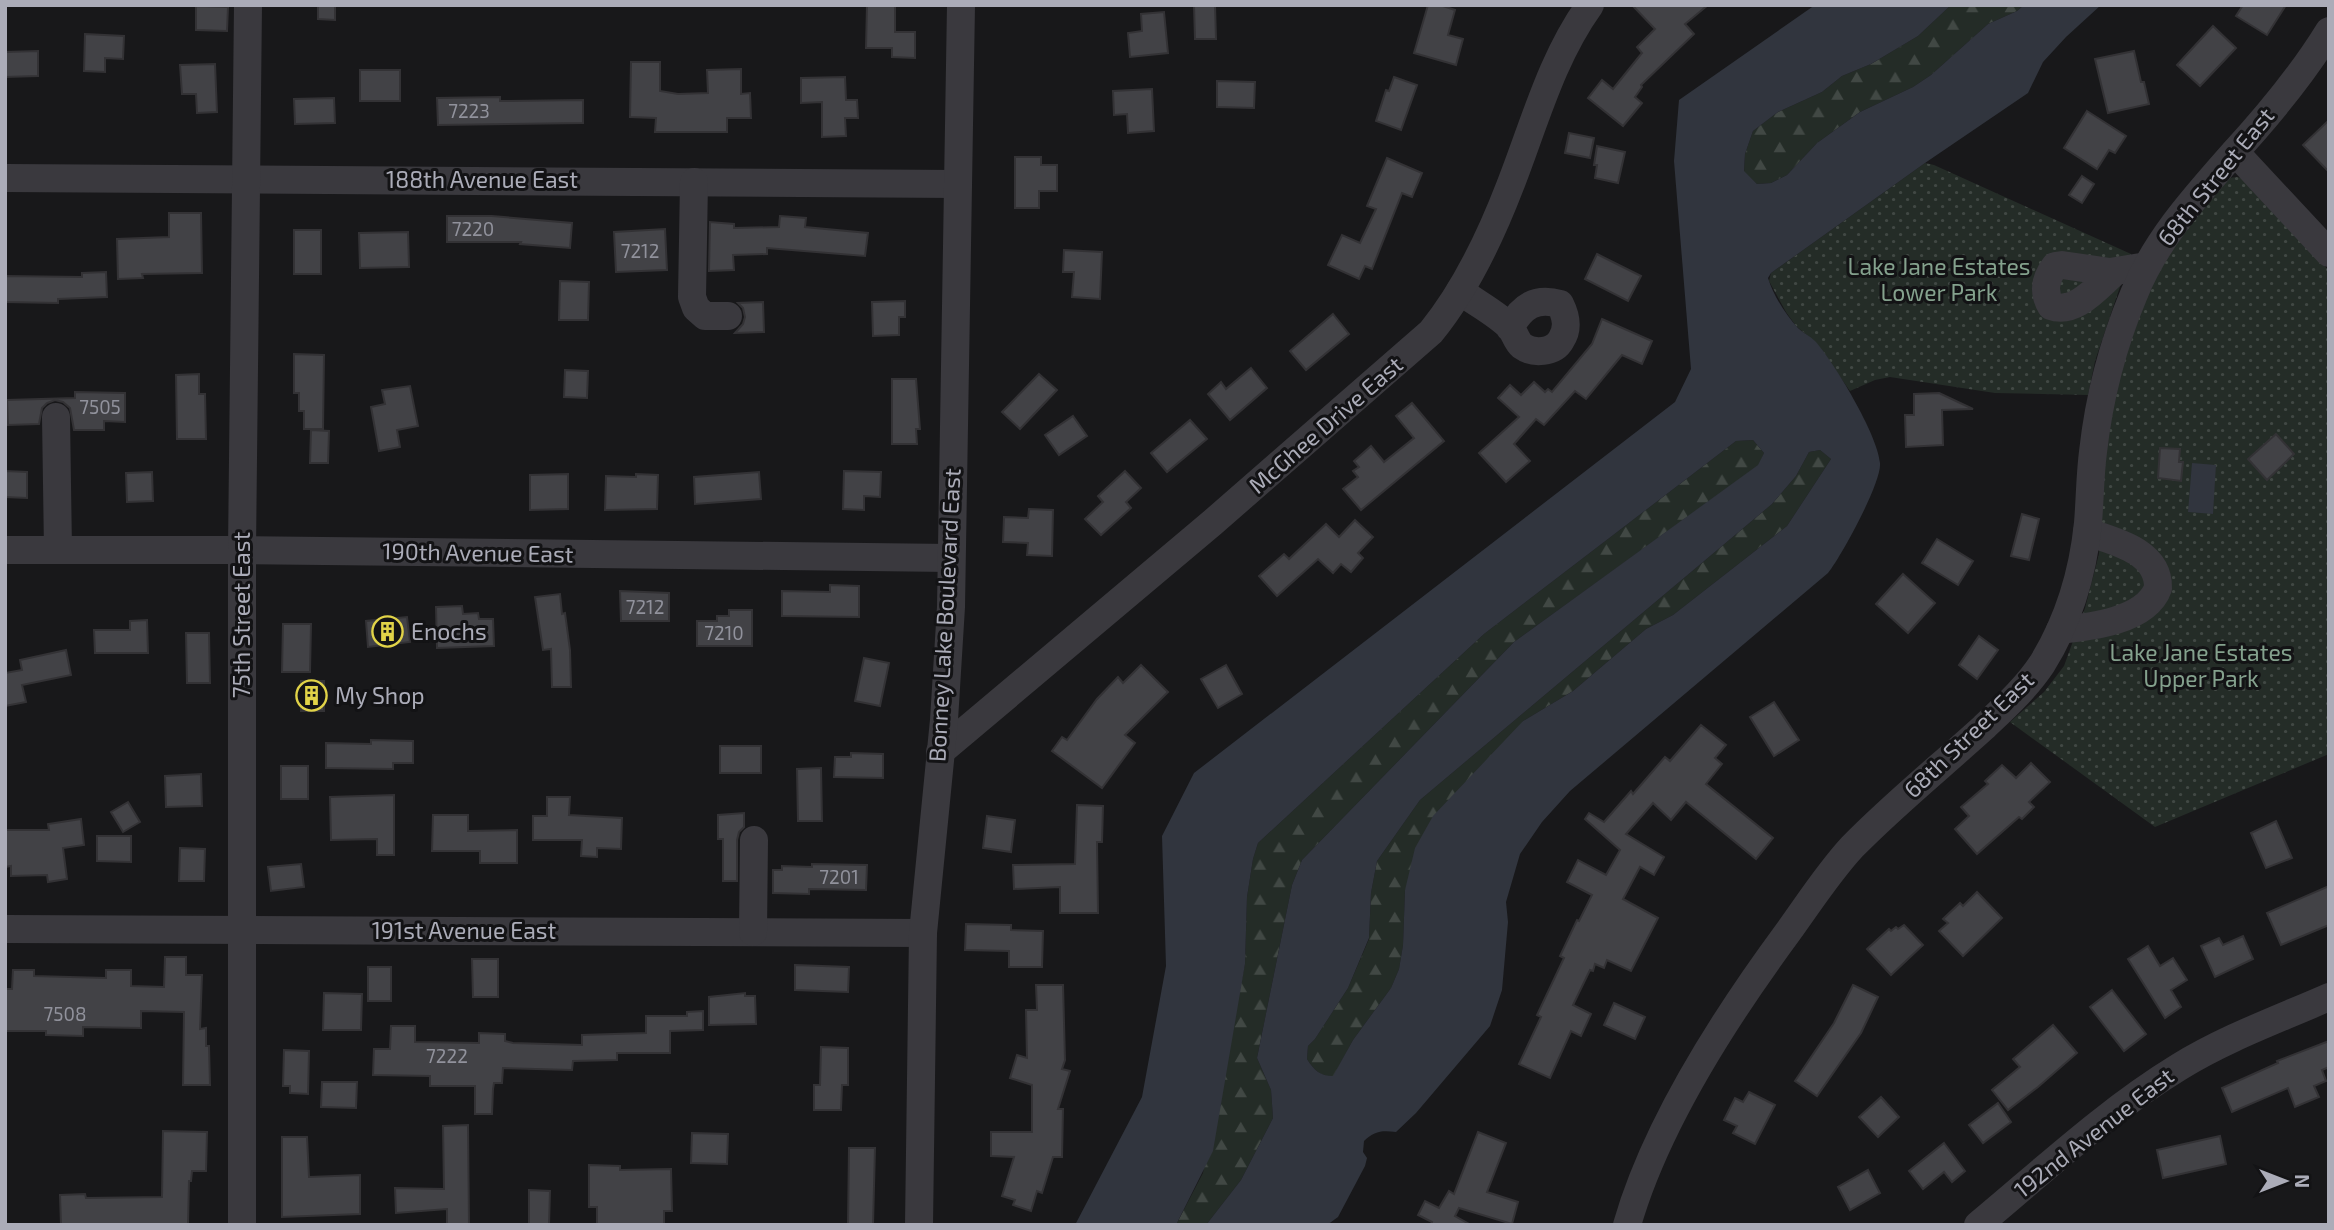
<svg xmlns="http://www.w3.org/2000/svg" width="2334" height="1230" font-family="'Exo 2',sans-serif">
	<style>
		.forest { fill: url(#forest-firs) }
		.park { fill: url(#park-dots) }
		.water { fill: #31353e; fill-rule: evenodd }
		.building { fill: #424246; stroke: #333235; stroke-width: 2 }
		.lines { fill: none; stroke-linecap: round; stroke-linejoin: round }
		.minor { stroke: #3a393e; stroke-width: 28 }
		.labels { text-anchor: middle; stroke-width: 6; stroke-linejoin: round; paint-order: stroke }
		.number-label { font-size: 19px; fill: #91929c }
		.street-label { font-size: 23px; fill: #abacb8; stroke: #131315 }
		.park-label { font-size: 23px; fill: #84a18d; stroke: #131315 }
		.poi-label { font-size: 23px; fill: #abacb8; stroke: #131315; text-anchor: start }
	</style>
	<defs>
		<pattern id="forest-firs" width="22" height="20" patternUnits="userSpaceOnUse" patternTransform="scale(1.75)"><rect width="22" height="20" fill="#242c27"/><path d="M5 1l3.5 6h-7zM16 11l3.5 6h-7z" fill="#414844"/></pattern>
		<pattern id="park-dots" width="8" height="8" patternUnits="userSpaceOnUse" patternTransform="scale(1.75)"><rect width="8" height="8" fill="#242c27"/><path d="M2 2h.1M6 6h.1" fill="none" stroke="#414844" stroke-width="1.8" stroke-linecap="round"/></pattern>
	</defs>
	<rect width="100%" height="100%" fill="#18181a"/>
	<g class="forest">
		<polygon points="1951,5 2024,5 2017,11 1988,24 1931,75 1913,87 1860,112 1817,143 1787,175 1771,183 1757,184 1744,172 1745,154 1753,131 1778,112 1822,92 1842,76 1871,64 1918,36"/>
		<polygon points="1753,440 1764,453 1759,465 1514,642 1302,860 1292,885 1257,1058 1271,1090 1273,1118 1241,1180 1206,1225 1176,1225 1203,1173 1245,964 1247,897 1253,859 1258,843 1484,634 1736,441"/>
		<path d="M1820,450L1831,459L1787,526L1673,615L1646,629L1573,691L1523,721L1405,890L1403,945L1399,969L1391,988L1353,1040L1333,1077C1320,1076 1314,1070 1307,1059L1308,1046L1315,1039L1348,988L1369,939L1371,893L1377,861L1420,800L1772,504L1796,476L1809,452Z"/>
	</g>
	<g class="park">
		<polygon points="1925,163 1934,165 2131,254 2095,361 2088,395 1995,393 1890,377 1875,380 1850,391 1816,343 1796,326 1786,312 1769,281 1771,273"/>
		<polygon points="2237,177 2246,179 2254,185 2329,271 2329,754 2155,827 2010,722 2044,692 2064,666 2085,608 2099,554 2105,455 2111,410 2123,362 2153,279 2197,207 2228,178"/>
	</g>
	<g class="water">
		<path d="M1815,5H1951L1918,36L1871,64L1842,76L1822,92L1778,112L1753,131L1745,154L1744,171L1757,184L1771,183L1787,175L1817,143L1860,112L1913,87L1931,75L1988,24L2017,11L2024,5H2101L2066,37L2043,62L2028,93L1925,163L1771,273L1768,278C1773,295 1786,315 1798,328C1803,333 1810,336 1815,341C1834,362 1878,435 1880,463C1882,482 1841,557 1828,573L1570,791L1542,822L1520,854L1506,902L1508,922L1502,990L1490,1026L1416,1113L1396,1132C1382,1130 1374,1131 1364,1141L1363,1152L1367,1158L1365,1166L1338,1217L1327,1225H1206L1241,1180L1273,1118L1271,1090L1257,1058L1292,885L1302,860L1514,642L1758,465L1764,453L1753,440L1736,441L1484,634L1258,843L1253,859L1247,897L1245,964L1213,1151L1176,1225H1075L1142,1097L1166,966L1162,836L1194,773L1675,402L1691,369L1674,161L1679,100ZM1820,450L1831,459L1787,526L1673,615L1646,629L1573,691L1523,721L1433,816L1415,848L1405,890L1403,945L1399,969L1391,988L1353,1040L1333,1076C1320,1076 1314,1070 1307,1059L1308,1046L1315,1039L1348,988L1369,938L1371,893L1377,861L1420,800L1772,504L1796,476L1809,452Z"/>
		<polygon points="2192,463 2216,465 2213,514 2188,512"/>
	</g>
	<g class="building">
		<polygon points="318,5 335,5 335,20 318,19"/>
		<polygon points="867,5 895,5 895,32 915,32 915,58 892,57 892,48 866,48"/>
		<polygon points="1194,5 1215,5 1216,39 1195,39"/>
		<polygon points="1428,5 1440,5 1455,10 1448,35 1463,39 1456,65 1414,53"/>
		<polygon points="1632,5 1708,5 1685,24 1694,34 1641,85 1642,87 1635,97 1642,103 1623,126 1588,98 1602,80 1613,89 1642,53 1637,47 1655,29"/>
		<polygon points="2243,5 2286,5 2267,35 2236,16"/>
		<polygon points="196,6 228,7 227,31 196,30"/>
		<polygon points="1164,12 1168,53 1130,57 1128,33 1142,31 1141,14"/>
		<polygon points="2213,26 2236,48 2200,86 2177,65"/>
		<polygon points="85,34 124,36 123,59 105,58 105,72 84,71"/>
		<polygon points="38,51 38,76 5,77 5,52"/>
		<polygon points="2134,51 2141,82 2144,82 2149,104 2108,113 2095,59"/>
		<polygon points="631,62 660,62 660,91 678,94 708,93 707,70 741,69 741,94 750,93 751,118 727,118 727,132 655,132 656,118 630,117"/>
		<polygon points="215,64 217,112 197,113 196,94 182,94 180,65"/>
		<rect x="360" y="70" width="40" height="31"/>
		<polygon points="845,77 846,100 857,100 858,118 845,118 846,136 822,137 822,102 801,103 801,78"/>
		<polygon points="1394,77 1417,85 1401,130 1376,121 1386,90 1389,91"/>
		<polygon points="1217,81 1255,82 1254,108 1217,107"/>
		<polygon points="1152,89 1154,131 1128,133 1127,114 1114,115 1113,91"/>
		<polygon points="500,97 500,101 583,100 583,123 438,125 437,98"/>
		<polygon points="334,98 335,123 295,124 294,99"/>
		<polygon points="2087,111 2126,136 2115,153 2109,150 2097,169 2064,148"/>
		<polygon points="2329,120 2329,172 2303,145"/>
		<polygon points="1569,133 1594,138 1590,158 1565,153"/>
		<polygon points="1597,146 1625,152 1618,183 1595,178 1597,165 1594,165"/>
		<polygon points="1015,157 1041,157 1041,165 1057,165 1057,191 1039,191 1039,208 1015,208"/>
		<polygon points="1387,158 1422,173 1412,197 1402,193 1372,269 1365,266 1359,279 1328,265 1342,235 1360,243 1376,209 1367,206"/>
		<polygon points="2082,176 2094,184 2082,203 2069,195"/>
		<polygon points="169,213 201,213 202,273 142,274 143,278 118,279 117,239 169,237"/>
		<polygon points="447,216 492,216 572,223 570,248 520,244 521,242 447,242"/>
		<polygon points="780,216 806,218 805,227 868,233 865,256 767,248 767,254 733,255 734,270 709,271 710,222 734,224 734,228 779,227"/>
		<polygon points="665,229 667,270 616,272 614,232"/>
		<rect x="294" y="230" width="27" height="44"/>
		<polygon points="408,232 409,267 360,268 359,233"/>
		<polygon points="1064,250 1102,252 1100,299 1072,297 1074,272 1063,272"/>
		<polygon points="1597,254 1641,276 1628,301 1585,279"/>
		<polygon points="106,272 107,297 58,299 58,303 5,302 5,276 82,277 82,273"/>
		<polygon points="560,281 589,282 588,320 559,320"/>
		<polygon points="905,301 905,317 899,317 899,335 873,336 872,302"/>
		<polygon points="763,302 764,332 735,333 743,324 745,317 743,308 738,303"/>
		<polygon points="1333,314 1349,334 1306,370 1290,351"/>
		<polygon points="1602,319 1652,341 1642,364 1622,355 1586,399 1575,391 1544,425 1536,419 1514,444 1530,461 1506,482 1479,453 1519,417 1498,398 1510,385 1521,395 1534,382 1545,392 1548,389 1552,392 1592,344"/>
		<polygon points="294,354 324,355 323,429 304,429 304,411 299,411 299,393 294,393"/>
		<polygon points="1251,368 1267,388 1230,420 1208,394 1221,382 1226,389"/>
		<polygon points="565,370 588,371 587,398 564,397"/>
		<polygon points="199,374 199,394 205,394 206,439 177,439 176,375"/>
		<polygon points="1039,374 1057,390 1020,429 1002,412"/>
		<polygon points="892,379 916,379 920,429 916,429 917,444 892,444"/>
		<polygon points="410,386 418,426 397,430 400,447 379,451 371,407 385,404 382,390"/>
		<polygon points="75,392 125,393 125,422 104,421 104,430 74,430 70,408 63,402 55,400 47,403 42,408 39,424 8,425 7,400 75,398"/>
		<polygon points="1939,393 1973,409 1942,410 1943,445 1906,447 1905,415 1914,415 1914,394"/>
		<polygon points="1412,403 1444,441 1361,510 1343,489 1358,477 1353,471 1359,467 1354,461 1371,446 1384,462 1414,438 1396,416"/>
		<polygon points="1073,416 1087,436 1059,455 1045,435"/>
		<polygon points="1190,420 1207,439 1167,472 1151,453"/>
		<polygon points="311,430 329,431 328,463 310,463"/>
		<polygon points="2276,434 2294,454 2267,480 2248,459"/>
		<polygon points="2160,448 2180,449 2179,462 2183,462 2181,481 2158,478"/>
		<polygon points="5,471 27,472 27,498 5,497"/>
		<polygon points="844,471 881,472 880,497 864,496 864,510 843,509"/>
		<polygon points="1125,471 1141,488 1126,502 1131,508 1101,535 1085,519 1103,502 1098,496"/>
		<polygon points="152,472 153,501 127,502 126,473"/>
		<polygon points="759,472 761,499 695,504 694,477"/>
		<polygon points="568,474 568,509 530,510 530,475"/>
		<polygon points="636,474 658,475 657,509 605,510 606,476 636,477"/>
		<polygon points="1029,509 1053,510 1052,556 1027,555 1028,543 1003,542 1004,517 1028,518"/>
		<polygon points="2022,514 2039,519 2029,560 2011,556"/>
		<polygon points="1355,520 1373,537 1358,553 1363,558 1351,572 1341,564 1333,573 1318,559 1277,596 1259,576 1284,554 1289,559 1326,524 1339,537"/>
		<polygon points="1937,539 1973,561 1958,585 1922,563"/>
		<polygon points="1903,574 1935,603 1908,633 1876,604"/>
		<polygon points="830,585 859,586 859,617 782,616 782,591 830,592"/>
		<polygon points="620,591 669,593 669,621 621,621"/>
		<polygon points="560,594 562,614 565,613 570,650 571,687 552,687 551,649 543,650 535,597"/>
		<polygon points="462,606 463,614 478,613 479,619 493,619 494,646 437,648 436,607"/>
		<polygon points="729,610 752,610 752,646 697,646 697,621 717,621 717,616 729,616"/>
		<polygon points="407,617 410,642 368,647 366,621"/>
		<polygon points="147,620 148,653 95,653 94,630 130,630 130,621"/>
		<polygon points="283,624 311,624 310,672 282,672"/>
		<polygon points="186,633 209,633 210,683 187,683"/>
		<polygon points="1979,636 1998,650 1977,679 1959,665"/>
		<polygon points="66,650 71,675 22,685 26,702 5,706 5,673 22,670 20,660"/>
		<polygon points="864,658 889,663 880,706 855,701"/>
		<polygon points="1141,665 1168,692 1125,735 1135,743 1102,788 1052,751 1062,737 1067,740 1097,699 1118,677 1123,683"/>
		<polygon points="1226,665 1242,694 1218,708 1201,679"/>
		<rect x="301" y="681" width="23" height="30"/>
		<polygon points="1774,702 1799,740 1774,756 1750,717"/>
		<polygon points="1701,725 1726,745 1715,758 1722,764 1706,784 1773,838 1756,859 1686,802 1671,820 1653,803 1626,834 1664,857 1654,875 1640,867 1623,899 1658,918 1631,971 1607,960 1604,968 1595,964 1593,971 1590,970 1573,1005 1591,1014 1581,1036 1571,1031 1550,1078 1519,1064 1541,1017 1537,1015 1564,958 1560,956 1577,920 1579,921 1592,895 1567,882 1578,860 1606,875 1620,850 1585,819 1589,813 1604,822 1631,791 1633,794 1665,757 1670,761"/>
		<polygon points="371,740 413,741 413,763 393,763 393,769 326,768 326,743 371,744"/>
		<rect x="720" y="746" width="41" height="27"/>
		<polygon points="851,753 883,754 883,778 834,777 835,757 851,757"/>
		<polygon points="2031,763 2050,782 2029,802 2034,807 2022,819 2019,817 1977,854 1955,829 1969,816 1961,807 1988,784 1985,781 2002,765 2016,778"/>
		<rect x="281" y="766" width="27" height="33"/>
		<polygon points="821,768 822,821 798,821 797,769"/>
		<polygon points="201,774 202,806 166,807 165,776"/>
		<polygon points="394,795 394,855 377,855 377,839 331,840 330,797"/>
		<polygon points="547,797 570,797 569,815 622,818 621,849 597,848 597,857 581,856 582,840 533,840 533,816 547,816"/>
		<polygon points="128,802 140,822 123,832 111,812"/>
		<polygon points="1077,805 1103,806 1102,842 1097,842 1098,913 1060,913 1060,887 1014,889 1013,865 1075,864"/>
		<polygon points="744,813 744,827 739,832 737,840 737,881 723,881 723,839 718,839 718,815"/>
		<polygon points="433,815 468,815 468,831 517,830 517,863 480,863 480,851 432,851"/>
		<polygon points="987,816 1015,820 1011,852 983,848"/>
		<polygon points="81,819 84,845 63,848 67,879 48,882 47,875 11,876 11,866 5,867 5,830 49,830 48,824"/>
		<polygon points="2276,821 2292,858 2266,868 2251,833"/>
		<polygon points="97,836 131,836 131,862 97,861"/>
		<polygon points="180,848 205,849 204,881 179,881"/>
		<polygon points="301,864 304,887 271,891 268,867"/>
		<polygon points="812,864 867,865 866,890 809,889 809,894 773,893 773,870 782,870 782,866 812,867"/>
		<polygon points="2329,886 2329,925 2281,945 2267,913"/>
		<polygon points="1977,892 2002,918 1963,956 1939,931 1948,923 1943,919 1960,903 1963,906"/>
		<polygon points="966,924 1011,925 1011,930 1043,931 1042,967 1009,967 1009,951 965,950"/>
		<polygon points="1904,925 1923,945 1891,975 1867,949 1889,929 1891,931 1896,927 1898,929"/>
		<polygon points="2243,936 2253,959 2215,977 2201,946 2219,938 2223,945"/>
		<polygon points="2148,946 2160,966 2173,958 2187,980 2171,990 2181,1007 2165,1018 2128,959"/>
		<polygon points="165,957 186,957 186,975 202,975 200,1029 206,1028 206,1046 209,1046 210,1085 183,1085 184,1012 141,1011 141,1028 83,1027 83,1036 46,1035 46,1031 5,1031 5,989 12,989 13,970 34,970 34,976 106,978 106,970 131,970 131,986 164,987"/>
		<polygon points="472,959 498,959 498,997 473,997"/>
		<polygon points="795,965 849,967 848,992 795,990"/>
		<rect x="368" y="967" width="23" height="34"/>
		<polygon points="1036,985 1063,985 1065,1060 1062,1069 1070,1071 1058,1109 1063,1109 1062,1157 1053,1157 1042,1193 1037,1191 1031,1211 1013,1205 1015,1200 1002,1196 1014,1157 991,1156 991,1132 1032,1132 1032,1085 1010,1078 1017,1055 1027,1058 1026,1010 1037,1010"/>
		<polygon points="1853,985 1878,997 1861,1033 1817,1096 1795,1081 1834,1023"/>
		<polygon points="2112,990 2146,1034 2124,1051 2090,1007"/>
		<polygon points="324,993 362,994 361,1030 323,1030"/>
		<polygon points="745,993 745,996 755,996 756,1024 709,1025 709,997"/>
		<polygon points="1614,1003 1645,1017 1635,1039 1604,1025"/>
		<polygon points="703,1011 703,1030 670,1031 670,1053 617,1053 617,1060 573,1061 572,1070 503,1068 502,1083 494,1083 493,1089 492,1114 475,1114 475,1086 430,1086 430,1076 373,1075 374,1049 390,1049 391,1026 415,1026 415,1042 479,1043 479,1033 505,1034 505,1041 513,1043 582,1045 582,1035 646,1033 646,1016 687,1016 687,1012"/>
		<polygon points="2053,1025 2077,1053 2038,1087 2008,1110 1992,1090 2020,1067 2013,1059"/>
		<polygon points="2329,1041 2329,1067 2322,1070 2326,1081 2314,1086 2319,1097 2295,1107 2288,1088 2232,1112 2222,1088 2278,1063 2277,1061"/>
		<polygon points="821,1047 848,1048 848,1085 842,1085 841,1110 814,1110 814,1085 820,1085"/>
		<polygon points="284,1050 309,1051 308,1094 290,1093 290,1086 283,1086"/>
		<polygon points="322,1082 357,1082 356,1108 321,1107"/>
		<polygon points="1749,1092 1775,1105 1755,1144 1733,1133 1737,1126 1724,1120 1735,1098 1743,1102"/>
		<polygon points="1881,1097 1899,1117 1878,1137 1859,1117"/>
		<polygon points="1998,1103 2011,1122 1983,1143 1969,1125"/>
		<polygon points="468,1125 469,1225 447,1225 447,1209 396,1213 395,1188 444,1189 443,1126"/>
		<polygon points="163,1131 207,1132 206,1171 192,1171 191,1181 189,1181 188,1225 61,1225 60,1195 85,1194 86,1198 162,1197"/>
		<polygon points="1478,1132 1506,1143 1487,1192 1518,1202 1512,1224 1459,1208 1455,1216 1471,1225 1431,1225 1432,1222 1418,1215 1425,1201 1439,1208 1449,1191 1454,1194"/>
		<polygon points="692,1133 728,1134 727,1164 691,1163"/>
		<polygon points="2220,1136 2226,1164 2163,1178 2157,1150"/>
		<polygon points="282,1137 307,1137 309,1177 360,1175 360,1214 282,1217"/>
		<polygon points="1944,1143 1965,1171 1952,1182 1944,1172 1923,1189 1909,1171"/>
		<polygon points="849,1148 875,1148 873,1225 848,1225"/>
		<polygon points="589,1165 620,1166 620,1170 671,1169 672,1211 664,1211 664,1225 597,1225 597,1207 589,1207"/>
		<polygon points="1868,1170 1880,1193 1850,1210 1838,1187"/>
		<polygon points="529,1190 550,1191 549,1225 529,1225"/>
	</g>
	<g class="lines">
		<g class="minor">
			<polyline points="2235,152 2329,253"/>
			<polyline points="5,178 958,184"/>
			<polyline points="694,182 692,297 696,308 705,316 728,316"/>
			<path d="M2116,271C2098,286 2076,315 2051,306C2043,292 2045,279 2055,266L2062,265L2110,272L2147,266"/>
			<path d="M1460,291C1476,303 1496,313 1510,327C1515,333 1516,341 1522,346C1533,354 1554,353 1561,340C1569,328 1566,316 1560,304C1536,297 1522,306 1510,328"/>
			<polyline points="56,417 58,550"/>
			<polyline points="5,550 242,550 951,558"/>
			<path d="M2060,630C2090,627 2146,621 2158,588C2159,551 2114,541 2087,532"/>
			<path d="M940,752L1212,523L1431,332C1466,289 1490,238 1510,186C1534,125 1551,59 1590,5"/>
			<polyline points="5,929 923,933"/>
			<polyline points="753,932 754,840"/>
			<polyline points="242,1225 242,550 248,5"/>
			<polyline points="919,1225 923,933 944,720 951,607 961,5"/>
			<path d="M1627,1225C1656,1124 1726,1016 1788,932C1809,903 1828,873 1852,847C1894,804 1940,767 1984,727C2005,707 2026,688 2042,664C2068,622 2083,572 2088,523C2090,499 2090,475 2093,452C2099,398 2113,344 2134,294C2155,241 2195,197 2232,155C2267,117 2302,75 2329,31"/>
			<path d="M1978,1225C2043,1171 2107,1111 2179,1067C2226,1038 2279,1019 2329,997"/>
		</g>
	</g>
	<defs>
		<symbol id="building-ring" viewBox="-11 -11 22 22"><circle r="9.5" fill="#131315" stroke="#e1d348" stroke-width="1.5"/><path d="M-4-6H4V6H1V3H-1V6H-4ZM-2.5-4.3h1.7v1.8h-1.7ZM.8-4.3h1.7v1.8H.8ZM-2.5-1h1.7V.8h-1.7ZM.8-1h1.7V.8H.8Z" fill="#e1d348"/></symbol>
	</defs>
	<g fill-rule="evenodd">
		<use href="#building-ring" x="370" y="614" width="35" height="35"/>
		<use href="#building-ring" x="294" y="678" width="35" height="35"/>
	</g>
	<g class="labels">
		<g class="number-label">
			<text x="469" y="118">7223</text>
			<text x="473" y="236">7220</text>
			<text x="640" y="258">7212</text>
			<text x="100" y="414">7505</text>
			<text x="645" y="614">7212</text>
			<text x="724" y="640">7210</text>
			<text x="839" y="884">7201</text>
			<text x="65" y="1021">7508</text>
			<text x="447" y="1063">7222</text>
		</g>
		<g class="street-label">
			<text transform="translate(2216 177) rotate(-51)" y="8">68th Street East</text>
			<text x="482" y="188">188th Avenue East</text>
			<text transform="translate(1326 425) rotate(-41)" y="8">McGhee Drive East</text>
			<text transform="translate(478 553) rotate(1)" y="8">190th Avenue East</text>
			<text transform="translate(242 615) rotate(-90)" y="8">75th Street East</text>
			<text transform="translate(945 615) rotate(-87)" y="8">Bonney Lake Boulevard East</text>
			<text transform="translate(1969 735) rotate(-44)" y="8">68th Street East</text>
			<text x="464" y="939">191st Avenue East</text>
			<text transform="translate(2094 1133) rotate(-38)" y="8">192nd Avenue East</text>
		</g>
		<g class="park-label">
			<text x="1939" y="275">Lake Jane Estates<tspan x="1939" dy="26">Lower Park</tspan></text>
			<text x="2201" y="661">Lake Jane Estates<tspan x="2201" dy="26">Upper Park</tspan></text>
		</g>
		<g class="poi-label">
			<text x="411" y="640">Enochs</text>
			<text x="335" y="704">My Shop</text>
		</g>
	</g>
	<rect width="2334" height="1230" fill="none" stroke="#abacb8" stroke-width="14"/>
	<g transform="translate(2285 1181) rotate(90)" stroke="#131315" stroke-width="5" paint-order="stroke">
	<path d="M0-5L12 26L0 18L-12 26Z" fill="#abacb8"/>
	<text y="-10" font-size="19" font-weight="bold" text-anchor="middle" fill="#abacb8">N</text>
	</g>
</svg>
